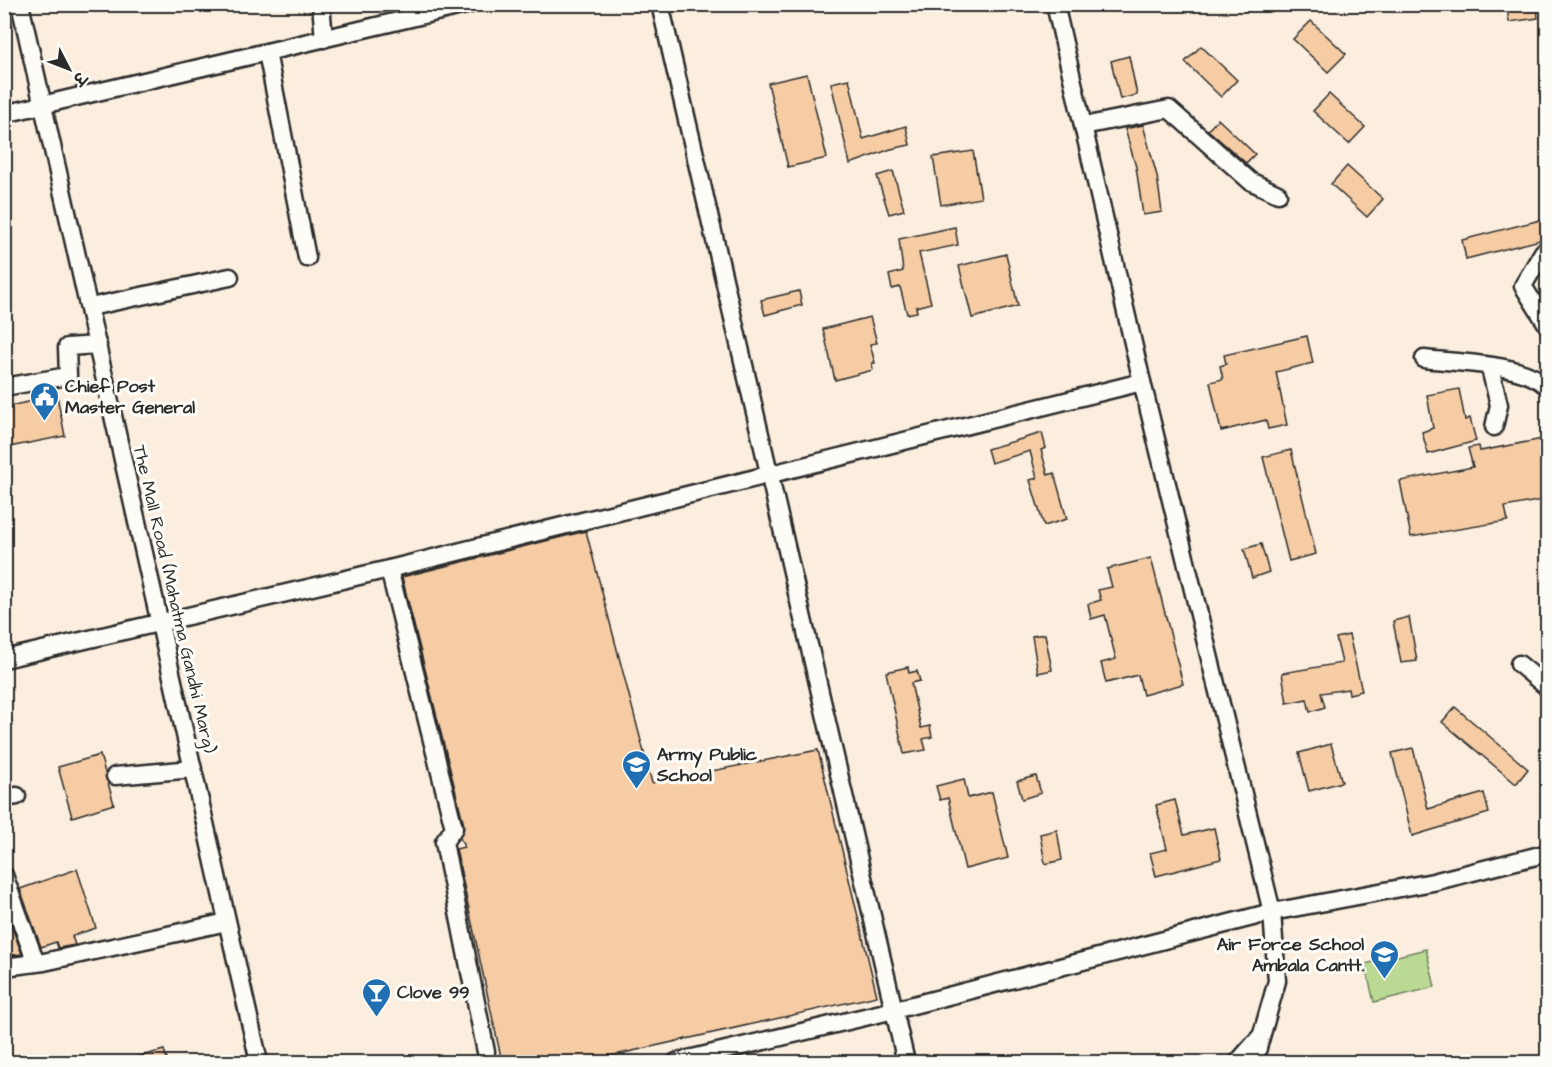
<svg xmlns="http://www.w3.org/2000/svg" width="1552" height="1067" font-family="'Architects Daughter','Playpen Sans Deva',sans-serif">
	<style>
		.green { fill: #bada94; stroke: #728260; stroke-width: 1.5 }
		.building { fill: #f5cca4; stroke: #2b2b2b; stroke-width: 1.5 }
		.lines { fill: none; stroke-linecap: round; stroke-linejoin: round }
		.minor-casing { stroke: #2b2b2b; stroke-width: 21 }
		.minor { stroke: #fdfcf7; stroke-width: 16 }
		.labels { text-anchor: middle; stroke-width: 6; stroke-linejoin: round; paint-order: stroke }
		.poi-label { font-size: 18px; font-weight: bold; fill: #2b2b2b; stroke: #fdfcf7; text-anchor: start }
		.street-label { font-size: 18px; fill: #2b2b2b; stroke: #fdfcf7 }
	</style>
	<rect width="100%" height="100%" fill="#fbeede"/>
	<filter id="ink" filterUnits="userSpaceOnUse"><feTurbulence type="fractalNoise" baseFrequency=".0167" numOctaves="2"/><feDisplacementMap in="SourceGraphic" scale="12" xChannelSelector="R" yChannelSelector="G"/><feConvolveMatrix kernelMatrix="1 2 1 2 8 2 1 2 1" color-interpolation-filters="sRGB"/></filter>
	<g filter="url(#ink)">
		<polygon class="green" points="1426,949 1435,987 1374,1002 1365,964"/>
		<g class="building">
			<polygon points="1537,4 1538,18 1509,22 1507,8"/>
			<polygon points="1311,21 1346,54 1328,72 1293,39"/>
			<polygon points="1201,46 1237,80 1221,97 1185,62"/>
			<polygon points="1129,56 1137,95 1120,99 1111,61"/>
			<polygon points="807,74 827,158 788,167 768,83"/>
			<polygon points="849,79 863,139 906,126 910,145 891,149 850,164 831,83"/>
			<polygon points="1329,94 1365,127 1349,144 1313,111"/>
			<polygon points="1218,119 1255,154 1246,163 1208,130"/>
			<polygon points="1143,125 1157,176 1162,212 1143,215 1136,167 1125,129"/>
			<polygon points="973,151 981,198 941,205 933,157"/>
			<polygon points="1347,166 1383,199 1367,217 1331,184"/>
			<polygon points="893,171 904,210 889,214 877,176"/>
			<polygon points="1548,218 1548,238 1466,259 1462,240"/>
			<polygon points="955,227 958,245 919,253 931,303 916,307 917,312 907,314 900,287 892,289 889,275 903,271 899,239"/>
			<polygon points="1006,254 1018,306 972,318 959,266"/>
			<polygon points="799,291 802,305 765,315 761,300"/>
			<polygon points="870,317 877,343 870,344 875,363 872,363 873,370 835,380 823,329"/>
			<polygon points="1307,336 1313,363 1276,372 1287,425 1268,429 1266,420 1221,431 1210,382 1223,379 1220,366 1226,364 1224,355"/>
			<polygon points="1459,389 1465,420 1470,418 1476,441 1428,454 1422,432 1433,428 1427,395"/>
			<polygon points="57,396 65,436 4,448 4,407"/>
			<polygon points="1042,433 1046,448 1041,450 1048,475 1054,473 1067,519 1044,526 1030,480 1037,478 1030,451 991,463 987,449"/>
			<polygon points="1548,438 1548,499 1505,507 1508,521 1411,537 1400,481 1473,467 1468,448 1479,446 1480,451"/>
			<polygon points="1291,450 1316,554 1289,561 1263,457"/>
			<polygon points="586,531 652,783 818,750 877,996 584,1062 502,1062 456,849 464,847 460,838 464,825 402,577"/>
			<polygon points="1261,544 1269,572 1252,578 1244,549"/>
			<polygon points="1151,558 1183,684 1143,695 1138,675 1106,683 1101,663 1116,659 1105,615 1091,619 1088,604 1101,600 1098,590 1112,587 1107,569"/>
			<polygon points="1409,617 1417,661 1401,663 1393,621"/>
			<polygon points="1045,634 1052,670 1038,673 1032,636"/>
			<polygon points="1349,635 1362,691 1349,694 1348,689 1321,693 1325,707 1310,712 1307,699 1287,703 1282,673 1342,663 1336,638"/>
			<polygon points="908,667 909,673 917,671 920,681 911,683 921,728 930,726 932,737 923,739 926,750 904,754 886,672"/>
			<polygon points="1455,707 1528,769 1516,784 1442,722"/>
			<polygon points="1331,744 1342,782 1309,791 1299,753"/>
			<polygon points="1413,748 1428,809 1484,793 1489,813 1412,836 1392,753"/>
			<polygon points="100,755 114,804 72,817 58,767"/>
			<polygon points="1036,776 1041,793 1022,799 1017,781"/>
			<polygon points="964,779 968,798 992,792 1008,858 965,869 948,798 940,800 936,786"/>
			<polygon points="1175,800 1184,835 1214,828 1221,859 1156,876 1150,853 1167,849 1156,805"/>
			<polygon points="1057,830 1062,860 1045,864 1040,834"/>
			<polygon points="77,869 96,928 72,936 75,945 58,948 56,942 41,947 20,889"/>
			<polygon points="4,907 22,954 21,954 4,956"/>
			<polygon points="164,1050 168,1062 130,1062 129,1059"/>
		</g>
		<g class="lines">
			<defs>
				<g id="minor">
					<polyline points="20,4 259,1062"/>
					<polyline points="321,4 324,39"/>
					<polyline points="660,4 906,1062"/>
					<polyline points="1055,4 1142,382 1272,912 1277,981 1254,1062"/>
					<polyline points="267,52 307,258"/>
					<polyline points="4,114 470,4"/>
					<polyline points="1083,126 1169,109 1250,181 1278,194"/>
					<polyline points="1548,251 1543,252 1523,286 1548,326"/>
					<polyline points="90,307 230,277"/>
					<path d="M1424,359C1456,363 1522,363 1545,385"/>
					<polyline points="1490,368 1499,405 1494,427"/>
					<polyline points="4,387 68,376 67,347 98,345"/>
					<polyline points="389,569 454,828 444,842 486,1052"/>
					<polyline points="4,659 389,569 1142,382"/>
					<polyline points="1519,664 1548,688"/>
					<polyline points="115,776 193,769"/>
					<polyline points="4,798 17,796"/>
					<polyline points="4,875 36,963"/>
					<polyline points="4,967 44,962 227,922"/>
					<polyline points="676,1062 894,1010 1272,912 1433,882 1548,853"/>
					<polyline points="1238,1062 1260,1037"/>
				</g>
			</defs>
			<use href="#minor" class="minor-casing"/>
			<use href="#minor" class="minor"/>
		</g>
	</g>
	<defs>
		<symbol id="civic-pin" viewBox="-11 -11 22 30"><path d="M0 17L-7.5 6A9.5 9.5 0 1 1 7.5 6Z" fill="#1f6fb2" stroke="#fdfcf7"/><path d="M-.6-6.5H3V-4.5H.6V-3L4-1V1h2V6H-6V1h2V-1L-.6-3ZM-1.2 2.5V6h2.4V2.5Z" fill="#fff"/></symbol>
		<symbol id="school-pin" viewBox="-11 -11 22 30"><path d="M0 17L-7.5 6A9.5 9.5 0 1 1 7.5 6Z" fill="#1f6fb2" stroke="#fdfcf7"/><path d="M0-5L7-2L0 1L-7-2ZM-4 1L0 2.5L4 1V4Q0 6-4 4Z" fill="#fff"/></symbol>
		<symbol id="bar-pin" viewBox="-11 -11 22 30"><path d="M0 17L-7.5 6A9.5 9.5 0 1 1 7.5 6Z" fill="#1f6fb2" stroke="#fdfcf7"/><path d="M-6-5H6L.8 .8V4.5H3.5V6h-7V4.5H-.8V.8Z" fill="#fff"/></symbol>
	</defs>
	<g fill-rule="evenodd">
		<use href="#civic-pin" x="28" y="380" width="33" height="45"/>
		<use href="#school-pin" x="620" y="748" width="33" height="45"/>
		<use href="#school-pin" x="1368" y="938" width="33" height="45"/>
		<use href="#bar-pin" x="360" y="976" width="33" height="45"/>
	</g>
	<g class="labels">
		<g class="poi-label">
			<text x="65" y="392">Chief Post<tspan x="65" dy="21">Master General</tspan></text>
			<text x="657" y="760">Army Public<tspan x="657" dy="21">School</tspan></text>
			<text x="1364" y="950" text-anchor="end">Air Force School<tspan x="1364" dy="21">Ambala Cantt.</tspan></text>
			<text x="397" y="998">Clove 99</text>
		</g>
		<g class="street-label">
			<text transform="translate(175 599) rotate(77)" y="6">The Mall Road (Mahatma Gandhi Marg)</text>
		</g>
	</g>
	<rect width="1552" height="1067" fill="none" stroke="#fdfcf7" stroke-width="24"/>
	<rect x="12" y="12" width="1528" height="1043" fill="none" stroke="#2b2b2b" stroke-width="2" filter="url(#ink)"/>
	<g transform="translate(69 69) rotate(132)" stroke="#fdfcf7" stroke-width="4.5" paint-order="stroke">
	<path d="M0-4.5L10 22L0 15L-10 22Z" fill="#2b2b2b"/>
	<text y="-9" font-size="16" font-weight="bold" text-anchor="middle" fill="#2b2b2b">उ</text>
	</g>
</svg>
